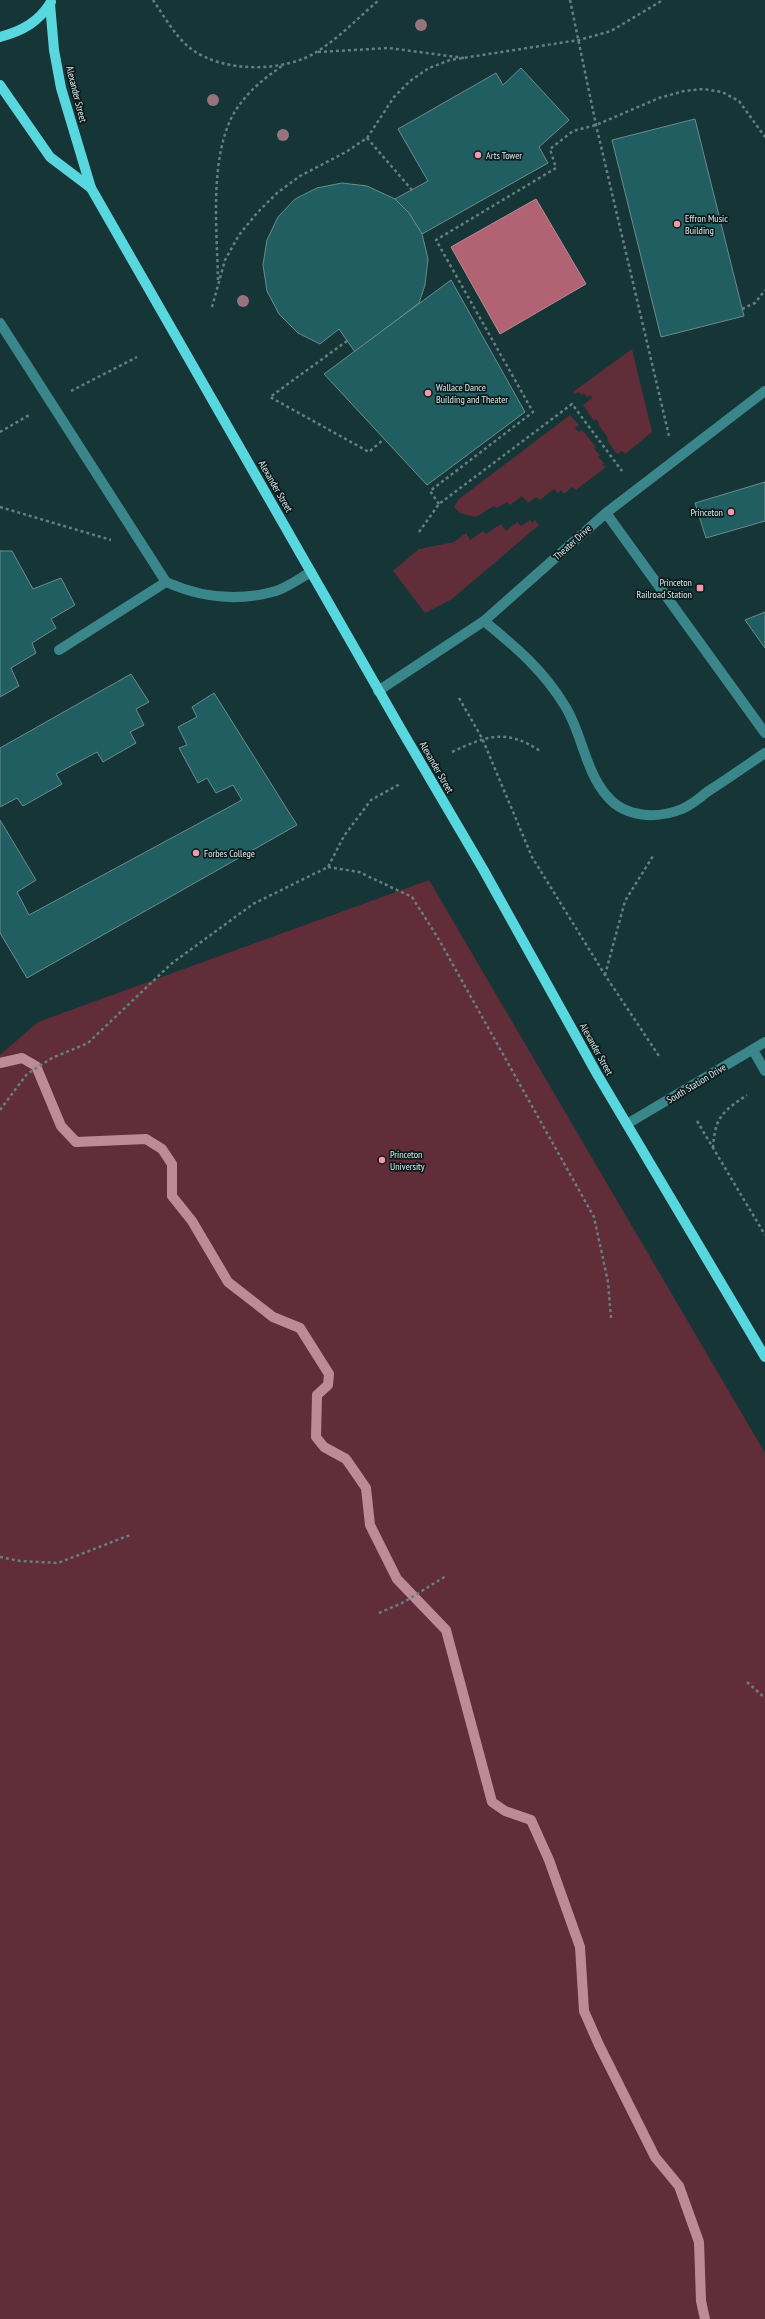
<svg xmlns="http://www.w3.org/2000/svg" width="765" height="2319" font-family="'PT Sans Narrow',sans-serif">
	<style>
		.green { fill: #602d39 }
		.water { fill: #b16273; stroke: #bd8b97 }
		.lines { fill: none; stroke-linecap: round; stroke-linejoin: round }
		.stream { stroke: #bd8b97; stroke-width: 10 }
		.building { fill: #205e62; stroke: #6c8c8e }
		.path { stroke: #667f81; stroke-width: 2.5; stroke-dasharray: 3 3; stroke-linecap: butt }
		.minor { stroke: #3b868a; stroke-width: 10 }
		.major { stroke: #58d7df; stroke-width: 10 }
		.tree { fill: #96737d }
		.poi-dot { fill: #f29aac; stroke: #0d1a1b; stroke-width: 1.5 }
		.labels { text-anchor: middle; stroke-width: 3.5; stroke-linejoin: round; paint-order: stroke }
		.street-label { font-size: 10px; fill: #d9eaeb; stroke: #0d1a1b }
		.poi-label { font-size: 10px; fill: #d9eaeb; stroke: #0d1a1b; text-anchor: start }
	</style>
	<rect width="100%" height="100%" fill="#163537"/>
	<g class="green">
		<polygon points="632,349 652,432 625,454 622,451 617,454 607,440 608,438 598,424 599,422 596,419 594,421 583,405 592,398 591,395 587,397 584,393 582,395 578,392 575,394 573,392"/>
		<polygon points="570,415 579,425 575,428 579,432 582,430 596,447 594,449 600,455 598,457 604,463 602,465 606,467 576,490 572,487 564,494 561,490 558,493 554,489 540,500 536,497 528,503 522,496 510,505 507,502 497,508 494,506 476,517 460,513 454,507 459,499"/>
		<polygon points="530,520 532,523 535,520 539,525 452,599 425,613 393,571 419,549 454,542 466,533 470,540 483,531 486,534 501,524 506,531 517,522 521,526"/>
		<polygon points="429,880 765,1453 765,2319 0,2319 0,1055 38,1022"/>
	</g>
	<polygon class="water" points="536,199 586,284 500,334 451,247"/>
	<g class="lines">
		<polyline class="stream" points="0,1063 22,1058 36,1066 61,1126 76,1142 146,1139 162,1149 172,1164 172,1196 192,1221 228,1282 273,1317 300,1328 329,1374 328,1385 317,1395 316,1437 324,1447 346,1459 366,1488 370,1525 397,1579 446,1630 492,1802 505,1811 531,1820 549,1860 580,1947 584,2011 599,2045 655,2157 679,2186 699,2242 701,2301 705,2319"/>
	</g>
	<g class="building">
		<polygon points="521,68 569,120 539,147 548,163 422,234 409,213 395,199 428,181 398,129 496,73 503,85"/>
		<polygon points="695,119 744,316 661,337 612,140"/>
		<polygon points="342,183 367,186 395,199 409,213 422,234 428,259 425,285 419,303 355,352 339,329 320,344 298,333 279,314 267,291 263,265 267,240 278,217 295,199 317,188"/>
		<polygon points="451,280 525,412 427,485 324,374"/>
		<polygon points="765,482 765,521 706,538 695,503"/>
		<polygon points="0,551 12,551 33,589 61,578 75,605 51,619 56,628 32,643 36,653 11,668 19,686 0,697"/>
		<polygon points="765,612 765,648 745,620"/>
		<polygon points="131,674 149,702 136,709 144,725 130,732 136,743 103,762 97,752 56,774 62,784 23,806 17,798 0,807 0,748"/>
		<polygon points="214,693 297,825 27,978 0,933 0,820 36,880 17,892 29,915 242,800 233,785 216,793 207,778 198,783 179,748 187,745 178,727 197,717 192,707"/>
	</g>
	<g class="lines">
		<g class="path">
			<path d="M153,0C164,16 175,36 190,48C221,73 285,73 318,51C340,37 359,17 379,0"/>
			<polyline points="570,0 596,125 669,436"/>
			<polyline points="318,52 389,48 464,58"/>
			<polyline points="367,138 412,190"/>
			<path d="M218,280C217,230 209,157 234,113C246,93 263,79 282,66"/>
			<polyline points="212,307 225,260 239,235 257,213 277,193 300,176 346,152 367,138 394,97 410,81 429,68 450,60 579,40 611,31 663,0"/>
			<polyline points="742,309 755,303 765,290"/>
			<polyline points="347,341 270,397 369,452 384,439"/>
			<polyline points="71,391 137,357"/>
			<polyline points="0,432 31,414"/>
			<polyline points="439,504 430,491 533,412 436,240 556,168 550,149 573,131 596,125 659,98 684,91 703,89 722,92 739,101 765,137"/>
			<polyline points="0,507 111,540"/>
			<polyline points="419,532 439,504 572,404 622,471"/>
			<polyline points="459,698 482,738 532,857 605,975 659,1056"/>
			<path d="M452,752C486,736 506,728 540,751"/>
			<polyline points="328,867 359,872 412,897 438,938 594,1217 608,1282 611,1318"/>
			<polyline points="605,975 625,901 653,856"/>
			<polyline points="0,1110 27,1074 52,1058 88,1043 171,964 253,904 328,867 344,836 371,800 400,784"/>
			<polyline points="697,1121 765,1235"/>
			<path d="M713,1148C715,1117 722,1112 747,1095"/>
			<polyline points="0,1557 20,1561 58,1563 130,1535"/>
			<polyline points="379,1613 404,1602 446,1576"/>
			<polyline points="747,1682 765,1698"/>
		</g>
		<g class="minor">
			<path d="M0,323L166,582C202,598 238,602 276,591C288,587 300,578 311,572"/>
			<polyline points="606,513 765,733"/>
			<path d="M484,621C516,647 544,671 565,706C582,733 585,771 607,796C625,818 658,819 682,809C691,805 700,798 707,792C727,779 746,766 765,753"/>
			<polyline points="59,650 166,582"/>
			<polyline points="378,691 484,621 606,513 765,391"/>
			<polyline points="753,1050 765,1071"/>
			<polyline points="627,1124 765,1042"/>
		</g>
		<g class="major">
			<polyline points="50,4 54,50 61,88 91,188 402,731 483,869 597,1074 765,1357"/>
			<path d="M0,37C22,31 39,22 51,2"/>
			<polyline points="0,85 50,157 91,188"/>
		</g>
	</g>
	<g class="tree">
		<circle cx="421" cy="25" r="6"/>
		<circle cx="213" cy="100" r="6"/>
		<circle cx="283" cy="135" r="6"/>
		<circle cx="243" cy="301" r="6"/>
	</g>
	<g class="poi-dot">
		<circle cx="478" cy="155" r="4"/>
		<circle cx="677" cy="224" r="4"/>
		<circle cx="428" cy="393" r="4"/>
		<circle cx="731" cy="512" r="4"/>
		<rect x="696" y="584" width="8" height="8" rx="2"/>
		<circle cx="196" cy="853" r="4"/>
		<circle cx="382" cy="1160" r="4"/>
	</g>
	<g class="labels">
		<g class="street-label">
			<text transform="translate(77 94) rotate(76)" y="4">Alexander Street</text>
			<text transform="translate(276 486) rotate(60)" y="4">Alexander Street</text>
			<text transform="translate(572 542) rotate(-42)" y="4">Theater Drive</text>
			<text transform="translate(437 767) rotate(60)" y="4">Alexander Street</text>
			<text transform="translate(597 1049) rotate(61)" y="4">Alexander Street</text>
			<text transform="translate(696 1083) rotate(-31)" y="4">South Station Drive</text>
		</g>
		<g class="poi-label">
			<text x="486" y="159">Arts Tower</text>
			<text x="685" y="222">Effron Music<tspan x="685" dy="12">Building</tspan></text>
			<text x="436" y="391">Wallace Dance<tspan x="436" dy="12">Building and Theater</tspan></text>
			<text x="723" y="516" text-anchor="end">Princeton</text>
			<text x="692" y="586" text-anchor="end">Princeton<tspan x="692" dy="12">Railroad Station</tspan></text>
			<text x="204" y="857">Forbes College</text>
			<text x="390" y="1158">Princeton<tspan x="390" dy="12">University</tspan></text>
		</g>
	</g>
</svg>
